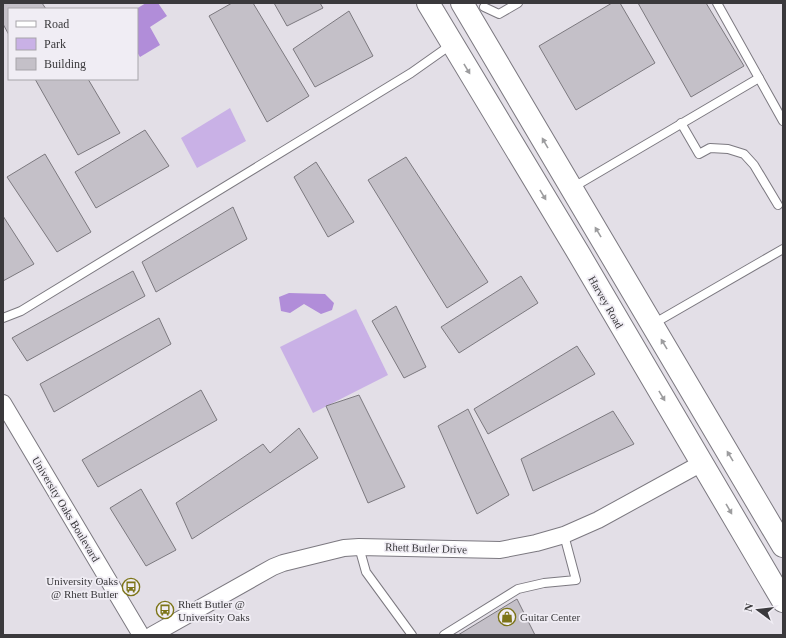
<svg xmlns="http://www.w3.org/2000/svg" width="786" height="638" font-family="Georgia,serif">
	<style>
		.green { fill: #c9b1e6 }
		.water { fill: #b18dd9 }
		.building { fill: #c4c0c8; stroke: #7c797f }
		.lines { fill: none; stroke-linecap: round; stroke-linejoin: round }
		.lane-casing { stroke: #7c7980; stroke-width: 10 }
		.street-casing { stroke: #7c7980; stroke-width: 18 }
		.secondary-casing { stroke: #7c7980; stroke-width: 24 }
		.lane { stroke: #fff; stroke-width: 8 }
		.street { stroke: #fff; stroke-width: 16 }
		.secondary { stroke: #fff; stroke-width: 22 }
		.oneway { fill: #9c9c9e }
		.labels { text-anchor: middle; stroke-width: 3.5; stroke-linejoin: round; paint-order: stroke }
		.street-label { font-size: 11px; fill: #3a393c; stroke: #f0edf4 }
		.poi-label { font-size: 11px; fill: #3a393c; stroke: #f0edf4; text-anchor: start }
	</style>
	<rect width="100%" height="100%" fill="#e3dfe7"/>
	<g class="green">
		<polygon points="230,108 246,141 197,168 181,138"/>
		<polygon points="356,309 388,375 313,413 280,347"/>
	</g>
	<g class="water">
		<polygon points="146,3 158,3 167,16 150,27 160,45 140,57 137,52 137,9 136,9"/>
		<polygon points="289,293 325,294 334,303 332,310 321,314 304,304 290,313 281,311 279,297"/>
	</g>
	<g class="building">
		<polygon points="3,3 42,3 46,9 9,9 9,35 3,24"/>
		<polygon points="232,3 253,3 309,96 267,122 209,16"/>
		<polygon points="274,3 320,3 323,8 287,26"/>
		<polygon points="612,3 620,3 655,63 576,110 539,46"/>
		<polygon points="638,3 706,3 744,66 691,97"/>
		<polygon points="349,11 373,56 315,87 293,49"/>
		<polygon points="35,79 88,79 120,133 78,155"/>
		<polygon points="145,130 169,166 96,208 75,172"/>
		<polygon points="45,154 91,232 57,252 7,177"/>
		<polygon points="406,157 488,282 447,308 368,180"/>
		<polygon points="316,162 354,222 328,237 294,177"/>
		<polygon points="233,207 247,239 156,292 142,262"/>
		<polygon points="3,216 34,264 3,281"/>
		<polygon points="133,271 145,296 27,361 12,338"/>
		<polygon points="521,276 538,303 459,353 441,327"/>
		<polygon points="396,306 426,367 404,378 372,321"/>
		<polygon points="159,318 171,344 54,412 40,384"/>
		<polygon points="577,346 595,374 488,434 474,409"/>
		<polygon points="201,390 217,420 98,487 82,460"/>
		<polygon points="359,395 405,487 368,503 326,406"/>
		<polygon points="468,409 509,495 477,514 438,426"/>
		<polygon points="613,411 634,444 533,491 521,459"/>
		<polygon points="299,428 318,458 192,539 176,503 263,444 270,453"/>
		<polygon points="141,489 176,550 146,566 110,508"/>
		<polygon points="517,599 535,635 458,635"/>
	</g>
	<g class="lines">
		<defs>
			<g id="lane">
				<polyline points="717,3 783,121"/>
				<polyline points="484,7 499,14 518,3"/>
				<polyline points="681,123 699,154 710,148 728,149 744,154 754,165 778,205"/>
				<polyline points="572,188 759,78"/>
				<polyline points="3,318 21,311 411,73 445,49 446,41"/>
				<polyline points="653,324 783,249"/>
				<polyline points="359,547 366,572 412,635"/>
				<polyline points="444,635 518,589 544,583 576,580 564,535"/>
			</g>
			<g id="street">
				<polyline points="3,403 141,635"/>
				<polyline points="152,635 273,567 283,563 344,548 359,547 500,550 536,543 564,535 598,520 702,463"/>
			</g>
			<g id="secondary">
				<polyline points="428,3 579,254 783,601"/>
				<polyline points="462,3 783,546"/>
			</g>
		</defs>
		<use href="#lane" class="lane-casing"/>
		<use href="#street" class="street-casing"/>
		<use href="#secondary" class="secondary-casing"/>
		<use href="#lane" class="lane"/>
		<use href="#street" class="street"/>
		<use href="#secondary" class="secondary"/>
	</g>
	<defs><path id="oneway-solid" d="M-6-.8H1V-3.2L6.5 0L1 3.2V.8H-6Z"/></defs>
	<g class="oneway">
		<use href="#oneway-solid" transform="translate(467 69) rotate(59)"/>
		<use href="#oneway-solid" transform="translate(545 143) rotate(-120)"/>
		<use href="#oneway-solid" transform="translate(543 195) rotate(59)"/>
		<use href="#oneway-solid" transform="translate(598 232) rotate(-121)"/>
		<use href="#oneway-solid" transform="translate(664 344) rotate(-121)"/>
		<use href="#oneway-solid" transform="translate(662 396) rotate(59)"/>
		<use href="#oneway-solid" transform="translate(730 456) rotate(-121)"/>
		<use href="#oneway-solid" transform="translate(729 509) rotate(60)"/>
	</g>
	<defs>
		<symbol id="bus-ring" viewBox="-11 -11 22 22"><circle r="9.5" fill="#f0edf4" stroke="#7c7417" stroke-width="1.5"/><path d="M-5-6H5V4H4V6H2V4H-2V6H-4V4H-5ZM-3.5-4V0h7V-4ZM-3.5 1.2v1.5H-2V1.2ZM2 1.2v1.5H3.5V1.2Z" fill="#7c7417"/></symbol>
		<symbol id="shop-ring" viewBox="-11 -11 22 22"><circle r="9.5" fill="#f0edf4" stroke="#7c7417" stroke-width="1.5"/><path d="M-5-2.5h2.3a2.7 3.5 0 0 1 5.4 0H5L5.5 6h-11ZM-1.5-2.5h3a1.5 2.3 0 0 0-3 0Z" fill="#7c7417"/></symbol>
	</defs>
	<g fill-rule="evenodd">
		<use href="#bus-ring" x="121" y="577" width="20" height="20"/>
		<use href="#bus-ring" x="155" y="600" width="20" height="20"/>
		<use href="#shop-ring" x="497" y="607" width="20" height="20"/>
	</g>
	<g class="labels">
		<g class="street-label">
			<text transform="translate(606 302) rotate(60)" y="4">Harvey Road</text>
			<text transform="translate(66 509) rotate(59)" y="4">University Oaks Boulevard</text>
			<text transform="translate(426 548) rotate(2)" y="4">Rhett Butler Drive</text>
		</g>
		<g class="poi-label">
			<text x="118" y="585" text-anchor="end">University Oaks<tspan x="118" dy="13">@ Rhett Butler</tspan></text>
			<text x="178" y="608">Rhett Butler @<tspan x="178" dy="13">University Oaks</tspan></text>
			<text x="520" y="621">Guitar Center</text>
		</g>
	</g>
	<rect width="786" height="638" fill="none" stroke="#3a393c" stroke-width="8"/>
	<rect x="8" y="8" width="130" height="72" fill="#f0edf4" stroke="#a7a5aa"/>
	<rect x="16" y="21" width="20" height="6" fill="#ffffff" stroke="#a7a5aa"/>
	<text x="44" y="28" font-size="12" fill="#3a393c">Road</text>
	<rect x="16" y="38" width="20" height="12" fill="#c9b1e6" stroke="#a7a5aa"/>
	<text x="44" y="48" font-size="12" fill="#3a393c">Park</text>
	<rect x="16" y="58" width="20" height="12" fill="#c4c0c8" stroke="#a7a5aa"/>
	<text x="44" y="68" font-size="12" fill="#3a393c">Building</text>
	<g transform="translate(758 610) rotate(285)" stroke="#f0edf4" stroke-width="3" paint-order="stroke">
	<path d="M0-3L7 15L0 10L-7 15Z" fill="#3a393c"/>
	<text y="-6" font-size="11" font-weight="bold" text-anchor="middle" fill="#3a393c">N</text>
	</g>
</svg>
